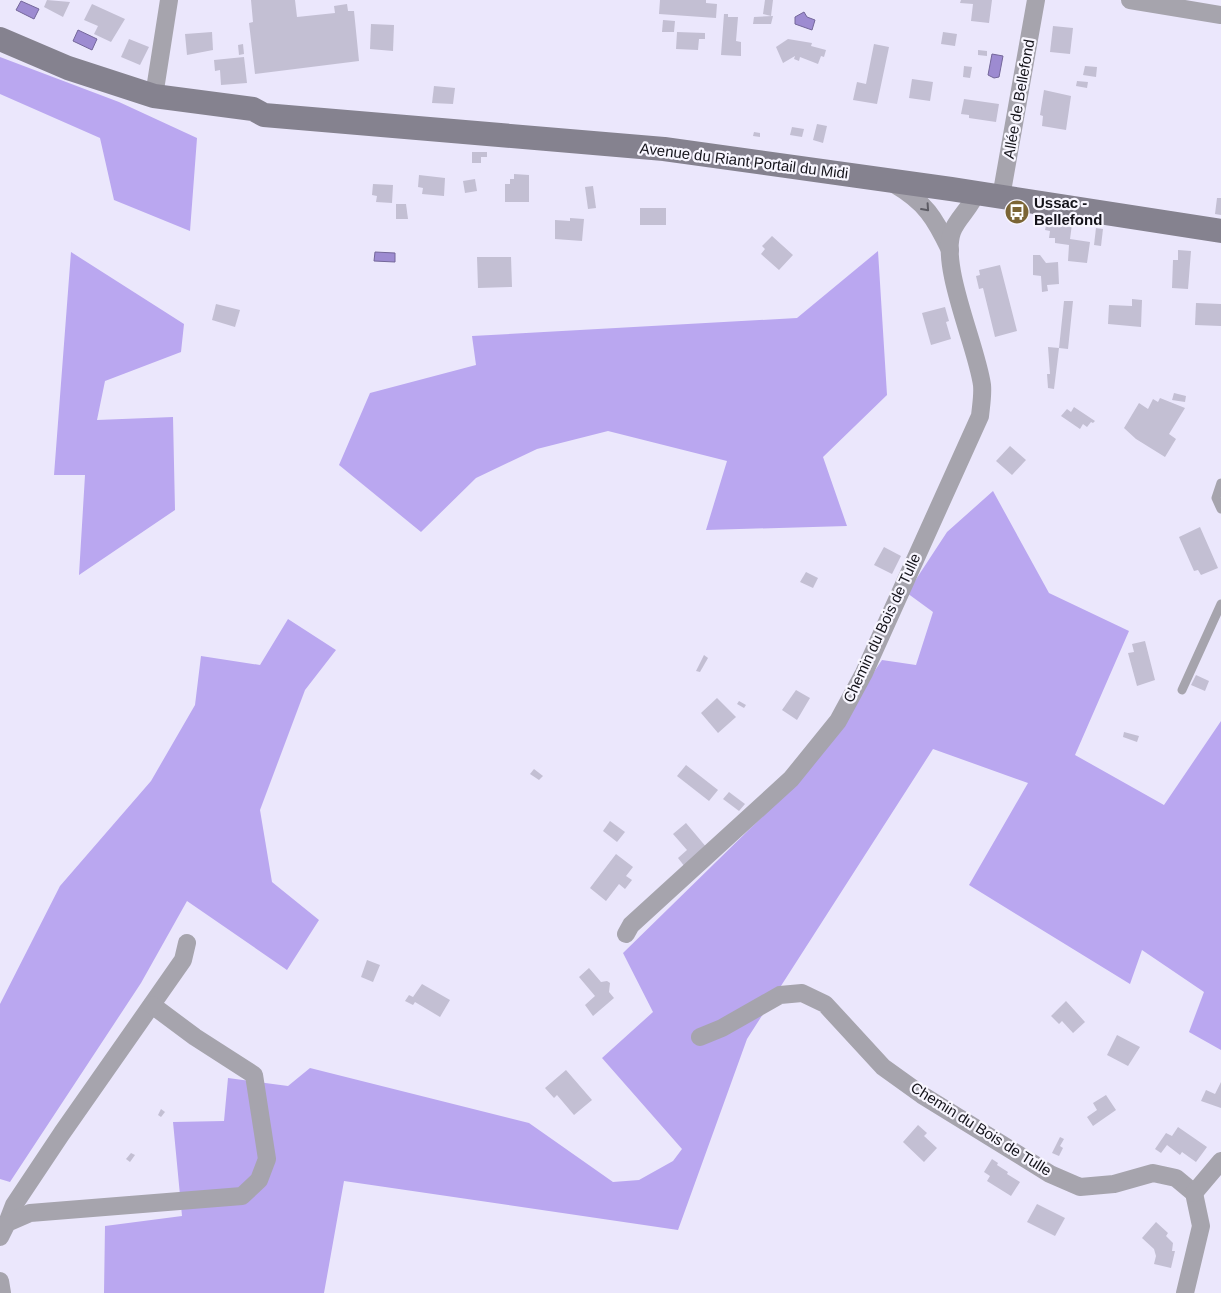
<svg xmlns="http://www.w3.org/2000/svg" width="1221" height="1293" font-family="Helvetica,sans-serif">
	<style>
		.forest { fill: #baa7f0 }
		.water { fill: #9d8bd1; stroke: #74679a }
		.building { fill: #c3bfd3 }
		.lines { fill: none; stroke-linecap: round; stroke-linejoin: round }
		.service { stroke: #a6a4ad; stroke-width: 9 }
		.minor { stroke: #a6a4ad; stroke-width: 18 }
		.secondary { stroke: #85828f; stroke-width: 24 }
		.oneway { stroke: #5d5c64 }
		.labels { text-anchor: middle; stroke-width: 4.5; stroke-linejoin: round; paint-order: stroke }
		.street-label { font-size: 15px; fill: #14131a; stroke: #f8f6ff }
		.poi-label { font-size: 15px; font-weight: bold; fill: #14131a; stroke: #f8f6ff; text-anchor: start }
	</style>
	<rect width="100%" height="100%" fill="#ebe7fc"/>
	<g class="forest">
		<polygon points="0,57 119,102 197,138 190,231 114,200 100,138 0,94"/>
		<polygon points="878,251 887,395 823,457 847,526 706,530 727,461 608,431 537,449 476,478 421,532 339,465 370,393 476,365 472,336 797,318"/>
		<polygon points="71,252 184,324 181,352 105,381 97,420 173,417 175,510 79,575 85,475 54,475"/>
		<polygon points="993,491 1049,593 1129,631 1075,755 1164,805 1221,721 1221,1050 1189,1032 1204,992 1142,950 1130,984 969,885 1028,783 933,749 747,1039 678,1230 344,1181 324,1293 104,1293 105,1226 182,1216 173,1122 224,1121 228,1078 288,1086 310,1068 529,1123 613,1182 639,1180 673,1161 682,1149 602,1058 653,1012 623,953 804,776 882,660 916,665 933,612 907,593 947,532"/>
		<polygon points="288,619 336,650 305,690 260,810 272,882 319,920 287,970 187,901 141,983 10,1182 0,1179 0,1004 60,886 151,781 195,705 201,656 260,665"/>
	</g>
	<g class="water">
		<polygon points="21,1 39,9 34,19 16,10"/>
		<polygon points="804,12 807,17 815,20 812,30 795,24 795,17"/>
		<polygon points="78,30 97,39 92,50 73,41"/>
		<polygon points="992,54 1003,56 999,77 994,78 988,75"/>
		<polygon points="375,252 395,253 395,262 374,261"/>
	</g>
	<g class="building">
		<polygon points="47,0 70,2 63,17 44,7"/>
		<polygon points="251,0 295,0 297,17 335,13 334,6 347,4 348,11 354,11 359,61 255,74 249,23 253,22"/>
		<polygon points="660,0 706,0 706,3 717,4 716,18 659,14"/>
		<polygon points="765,0 773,0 771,16 763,14"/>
		<polygon points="961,0 992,0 989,23 971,21 973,4 960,3"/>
		<polygon points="92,4 125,19 111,42 94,34 98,26 84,20"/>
		<polygon points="724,14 728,14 728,17 738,17 736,41 741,42 741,56 721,55"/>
		<polygon points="773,16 771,24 753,24 754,17"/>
		<polygon points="663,20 675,21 674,32 662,32"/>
		<polygon points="371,24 394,25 393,51 370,49"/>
		<polygon points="1053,26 1073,28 1070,54 1050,52"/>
		<polygon points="212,32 213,50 187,55 185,34"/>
		<polygon points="677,32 705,33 705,39 699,39 698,50 676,49"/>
		<polygon points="943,32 957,34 955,46 941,44"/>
		<polygon points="129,39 149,47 140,65 121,57"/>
		<polygon points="788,39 812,43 811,46 826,50 824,57 821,56 818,64 800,57 799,61 794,59 795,56 783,63 776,47"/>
		<polygon points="243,44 244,54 239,55 238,45"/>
		<polygon points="874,44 889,47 877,104 853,100 857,82 866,84"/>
		<polygon points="978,50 987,51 987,56 978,55"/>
		<polygon points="244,57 247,83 221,85 220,70 215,71 214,60"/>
		<polygon points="964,66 972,67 970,78 963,77"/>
		<polygon points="1085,66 1097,67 1096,77 1083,75"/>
		<polygon points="912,79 933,82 930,101 909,98"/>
		<polygon points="1077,81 1088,82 1087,88 1076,86"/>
		<polygon points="434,86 455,88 453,104 432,103"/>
		<polygon points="1044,90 1071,96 1066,130 1042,126 1043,116 1040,115"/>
		<polygon points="964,99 999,104 996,122 969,118 969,115 961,114"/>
		<polygon points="817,124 827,126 823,143 813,140"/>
		<polygon points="792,127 804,129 802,137 790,135"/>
		<polygon points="754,132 760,133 760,137 753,136"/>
		<polygon points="472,152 487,152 487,157 481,157 481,163 472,163"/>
		<polygon points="514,174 529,175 529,202 505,202 505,184 510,184 510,179 514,179"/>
		<polygon points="419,175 445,178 444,196 422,194 423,188 418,187"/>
		<polygon points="475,179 477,191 465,193 463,181"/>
		<polygon points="373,184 393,185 392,203 376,202 377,196 372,195"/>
		<polygon points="593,186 596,208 588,209 585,187"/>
		<polygon points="1217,198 1221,198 1221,215 1215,214"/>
		<polygon points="396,204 406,204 408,219 396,219"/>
		<rect x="640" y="208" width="26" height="17"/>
		<polygon points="570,218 584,219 582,241 555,239 555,220 570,221"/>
		<polygon points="1047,221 1072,224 1070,239 1090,242 1087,263 1068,261 1069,245 1055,243 1055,238 1049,238 1050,231 1045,230"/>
		<polygon points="1096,228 1103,229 1101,246 1094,245"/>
		<polygon points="772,236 793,255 779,270 761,254 765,249 762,246"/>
		<polygon points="1178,250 1191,251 1188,289 1172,288 1173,260 1178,260"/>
		<polygon points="1033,255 1040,255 1046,263 1058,262 1059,284 1047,285 1048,291 1042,292 1041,276 1033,275"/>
		<polygon points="477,257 511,257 512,287 478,288"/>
		<polygon points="1000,265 1017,331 995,337 983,288 979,289 976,276 980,275 979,270"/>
		<polygon points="1132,299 1142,300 1141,327 1108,324 1109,305 1132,306"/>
		<polygon points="1064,301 1073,301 1068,349 1059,348 1054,389 1048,388 1047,374 1050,374 1048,347 1059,348"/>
		<polygon points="1196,303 1221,304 1221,326 1195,325"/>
		<polygon points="216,304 240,310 235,327 212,320"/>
		<polygon points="945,307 949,321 946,322 951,339 931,345 922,313"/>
		<polygon points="1174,393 1186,396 1185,402 1172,400"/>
		<polygon points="1160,398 1185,408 1169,434 1176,439 1165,457 1136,439 1124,428 1139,403 1148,409 1153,399 1158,402"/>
		<polygon points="1074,407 1095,421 1093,423 1091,422 1087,427 1083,424 1080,429 1061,416 1067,409 1071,412"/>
		<polygon points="1010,446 1026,460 1012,475 996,461"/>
		<polygon points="1200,527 1218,568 1201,575 1198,570 1194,571 1179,537"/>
		<polygon points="884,547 901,556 892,574 874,565"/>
		<polygon points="806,572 818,578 813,588 800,582"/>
		<polygon points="1145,641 1155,680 1137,686 1128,653 1134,652 1132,644"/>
		<polygon points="704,655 708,658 700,672 696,671"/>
		<polygon points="1196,675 1209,681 1205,691 1191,685"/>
		<polygon points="796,690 810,698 797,720 782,710"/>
		<polygon points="717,698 736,717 718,733 701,713"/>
		<polygon points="739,701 746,705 744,708 737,704"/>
		<polygon points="1124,732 1139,736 1137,742 1123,737"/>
		<polygon points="686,765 718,790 709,801 677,776"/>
		<polygon points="534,769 543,776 539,780 530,774"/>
		<polygon points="729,792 745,804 739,811 723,799"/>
		<polygon points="610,821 625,832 617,842 603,831"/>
		<polygon points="686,823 707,848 685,867 678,858 687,850 673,834"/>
		<polygon points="616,854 633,867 626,876 632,880 625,889 619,884 606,901 590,888"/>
		<polygon points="367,960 380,965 373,982 361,977"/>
		<polygon points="589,968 601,982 607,981 610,983 609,992 614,998 593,1016 585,1005 595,996 579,977"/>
		<polygon points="422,984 450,1000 440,1017 415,1002 413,1005 405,1001 409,995 413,997"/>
		<polygon points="1066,1001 1085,1022 1073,1033 1062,1021 1059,1024 1051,1016"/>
		<polygon points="1117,1035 1140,1047 1128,1066 1107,1055"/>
		<polygon points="566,1070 592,1100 574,1115 557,1095 554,1098 545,1088"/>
		<polygon points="1221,1082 1221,1108 1201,1101 1206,1090 1215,1094"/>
		<polygon points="1106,1095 1116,1110 1093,1126 1087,1117 1097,1110 1093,1103"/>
		<polygon points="161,1109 165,1112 161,1117 158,1115"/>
		<polygon points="918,1125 927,1133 924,1136 937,1148 924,1162 903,1142"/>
		<polygon points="1178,1127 1207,1147 1196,1162 1182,1152 1180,1155 1167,1145 1161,1153 1155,1149 1166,1133 1172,1136"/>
		<polygon points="1060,1137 1064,1139 1060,1146 1063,1148 1059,1156 1052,1153"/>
		<polygon points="131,1153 135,1155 130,1162 126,1159"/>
		<polygon points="992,1159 998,1163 997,1165 1008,1172 1007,1174 1020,1182 1011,1196 987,1181 990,1176 984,1172"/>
		<polygon points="1037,1204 1065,1218 1055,1236 1027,1222"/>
		<polygon points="1156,1222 1168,1233 1166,1236 1173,1243 1172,1251 1175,1251 1171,1268 1154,1264 1156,1256 1154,1249 1142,1238"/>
	</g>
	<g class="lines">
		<g class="service">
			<polyline points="1221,483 1216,498 1221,509"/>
			<polyline points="1182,690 1221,604"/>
		</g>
		<g class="minor">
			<polyline points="1130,0 1221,15"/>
			<polyline points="154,96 169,0"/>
			<path d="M894,184C925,202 935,218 950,250"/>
			<polyline points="1001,197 1036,0"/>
			<path d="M626,934L631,925L791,779L838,721L864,673L980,416C981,406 983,395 982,385C977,347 940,267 952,232C957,218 971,208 976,193"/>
			<polyline points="700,1037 722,1028 780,995 802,993 825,1004 883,1067 922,1095 1050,1174 1080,1187 1114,1184 1153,1173 1176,1178 1194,1193 1201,1226 1185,1293"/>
			<polyline points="1194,1193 1221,1161"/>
			<polyline points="7,1223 14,1205 62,1133 183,960 187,943"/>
			<polyline points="0,1237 7,1223 30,1213 242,1196 259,1180 267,1159 254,1075 195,1037 152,1005"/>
			<polyline points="0,1281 2,1293"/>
		</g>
		<polyline class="secondary" points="0,39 68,68 154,96 253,109 264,115 664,149 951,189 1221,231"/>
	</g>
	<defs><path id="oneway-chevron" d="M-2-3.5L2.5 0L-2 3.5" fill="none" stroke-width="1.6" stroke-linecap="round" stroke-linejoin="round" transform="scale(1.25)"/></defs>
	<use class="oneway" href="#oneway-chevron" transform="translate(926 208) rotate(48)"/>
	<defs>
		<symbol id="bus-disc" viewBox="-11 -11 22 22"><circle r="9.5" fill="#7b6535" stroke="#f8f6ff"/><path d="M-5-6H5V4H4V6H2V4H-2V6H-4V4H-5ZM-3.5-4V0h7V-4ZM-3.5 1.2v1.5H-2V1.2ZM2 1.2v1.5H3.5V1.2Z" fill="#fff"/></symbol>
	</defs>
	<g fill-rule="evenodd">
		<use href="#bus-disc" x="1003" y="198" width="28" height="28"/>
	</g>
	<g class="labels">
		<g class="street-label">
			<text transform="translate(1019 99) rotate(-80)" y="5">Allée de Bellefond</text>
			<text transform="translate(744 161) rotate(7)" y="5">Avenue du Riant Portail du Midi</text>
			<text transform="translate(882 628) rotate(-65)" y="5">Chemin du Bois de Tulle</text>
			<text transform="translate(981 1129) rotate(32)" y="5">Chemin du Bois de Tulle</text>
		</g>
		<g class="poi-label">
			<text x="1034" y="208">Ussac -<tspan x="1034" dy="17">Bellefond</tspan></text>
		</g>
	</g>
</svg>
